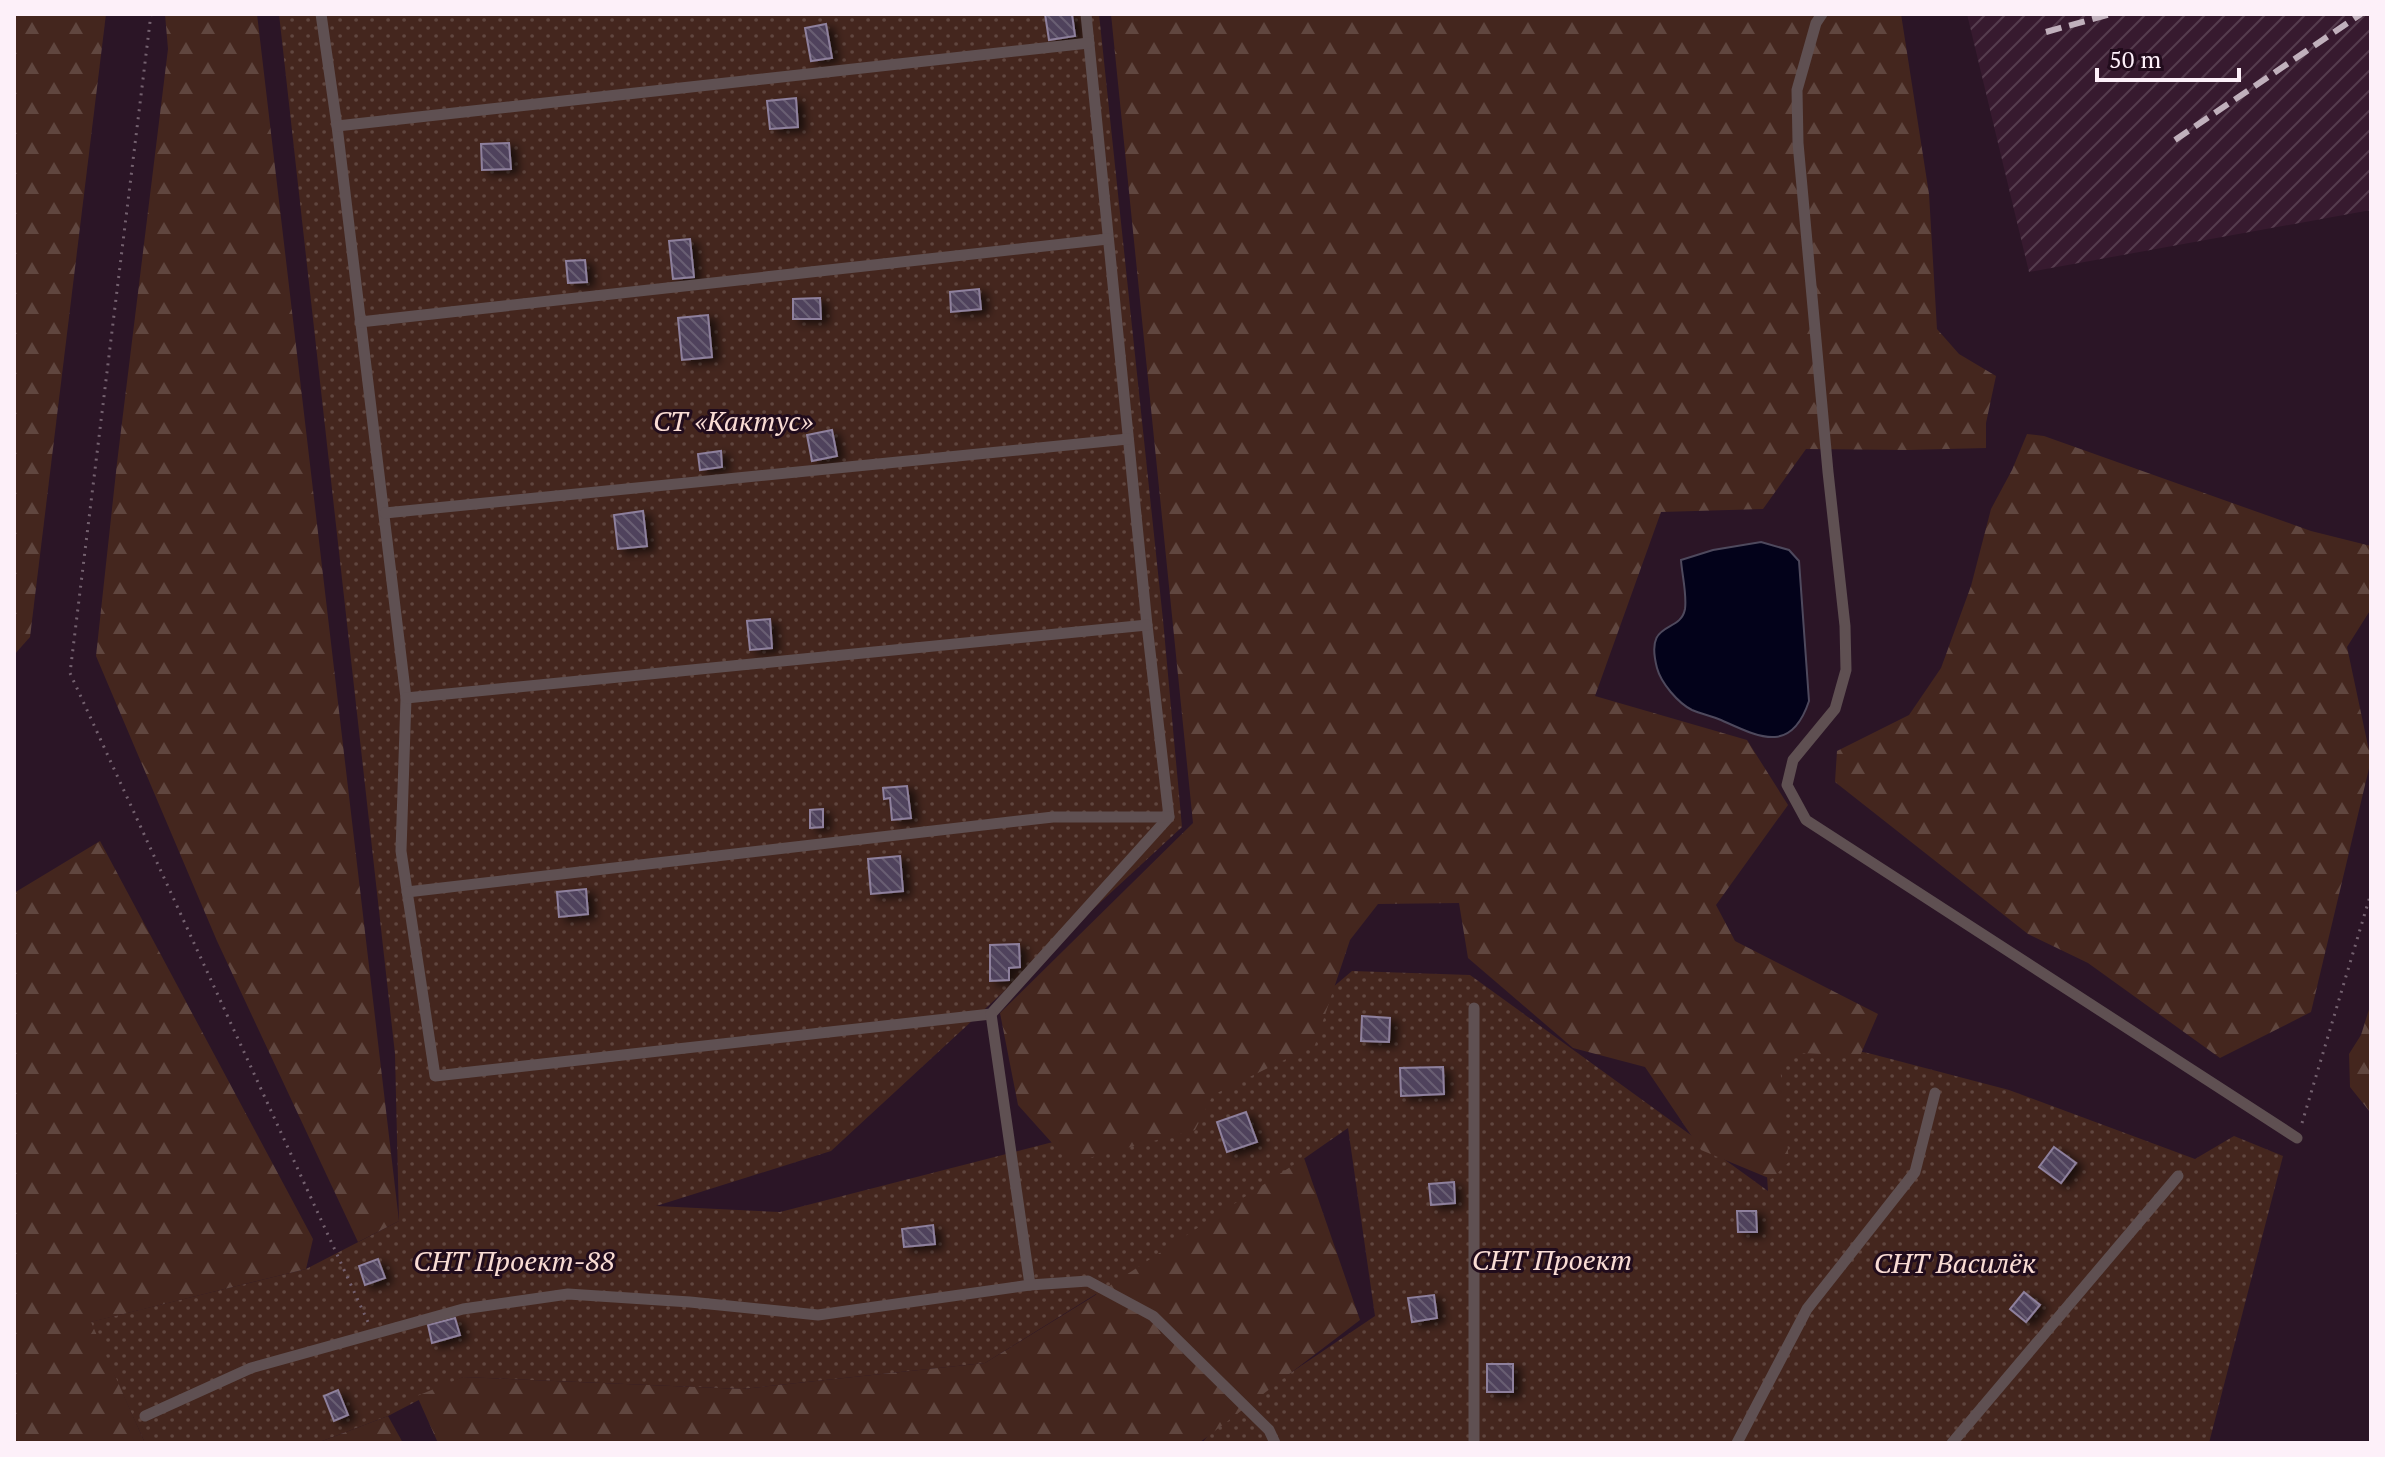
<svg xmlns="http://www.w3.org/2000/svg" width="2385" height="1457" font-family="'PT Serif',serif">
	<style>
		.industrial { fill: url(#industrial-furrows) }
		.grass { fill: url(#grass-dots); fill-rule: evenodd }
		.forest { fill: url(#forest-firs) }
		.water { fill: #03021a; stroke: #4e495d; stroke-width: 2 }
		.building { fill: url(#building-back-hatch); stroke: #8e809d; stroke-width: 2; filter: url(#shadow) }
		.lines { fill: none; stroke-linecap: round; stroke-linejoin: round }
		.path { stroke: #74616f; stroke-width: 3; stroke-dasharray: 2 6; stroke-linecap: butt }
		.service { stroke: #5f5052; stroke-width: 11 }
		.rail { stroke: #c0b0bc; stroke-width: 6; stroke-dasharray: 16 8; stroke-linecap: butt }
		.labels { text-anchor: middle; stroke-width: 6; stroke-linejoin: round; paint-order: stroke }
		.park-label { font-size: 28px; font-style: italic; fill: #f9dcd4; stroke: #210c1c }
	</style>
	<defs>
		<pattern id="industrial-furrows" width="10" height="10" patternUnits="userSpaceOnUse" patternTransform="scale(2)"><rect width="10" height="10" fill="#371a2f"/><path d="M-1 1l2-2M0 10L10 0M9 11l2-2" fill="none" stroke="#553c4e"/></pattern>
		<pattern id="grass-dots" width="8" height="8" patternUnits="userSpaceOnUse" patternTransform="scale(2)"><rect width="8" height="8" fill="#44261e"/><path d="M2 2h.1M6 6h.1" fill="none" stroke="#60463f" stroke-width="1.8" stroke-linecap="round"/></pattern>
		<pattern id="forest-firs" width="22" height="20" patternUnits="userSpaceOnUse" patternTransform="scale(2)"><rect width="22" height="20" fill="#44261e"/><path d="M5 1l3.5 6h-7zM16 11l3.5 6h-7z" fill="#60463f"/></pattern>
		<pattern id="building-back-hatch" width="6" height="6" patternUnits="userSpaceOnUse" patternTransform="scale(2)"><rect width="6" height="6" fill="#4f425b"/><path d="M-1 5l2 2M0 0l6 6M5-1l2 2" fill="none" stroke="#695e73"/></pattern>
		<filter id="shadow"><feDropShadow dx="7" dy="4" stdDeviation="4" flood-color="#0009"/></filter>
	</defs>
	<rect width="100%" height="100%" fill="#2b1526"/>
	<polygon class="industrial" points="1967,14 2371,14 2371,210 2029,272"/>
	<path class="grass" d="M279,14H1099L1163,620L1182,827L831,1151L656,1206L780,1212L1193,1106L1352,971L1470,975L1768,1191L1758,1033L1868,1053L2009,1090L2195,1159L2234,1136L2283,1156L2209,1443H1202L1219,1422L1096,1294L985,1363L742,1389L463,1377L388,1416L317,1443H145L90,1322L306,1269L399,1221L395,1054ZM1348,1128L1375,1316L1252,1399L1131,1279Z"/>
	<g class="forest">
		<polygon points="14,14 106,14 30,637 14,655"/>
		<polygon points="165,14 257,14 399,1221 358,1242 217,941 96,656 117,463 168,49"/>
		<polygon points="1111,14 1901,14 1929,194 1937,329 1959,354 1996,376 1986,423 1986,448 1908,450 1806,449 1763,509 1661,512 1595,696 1747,740 1788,805 1716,905 1735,941 1878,1014 1860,1056 1801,1053 1780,1066 1789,1162 1771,1179 1701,1150 1645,1067 1573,1048 1468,958 1459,903 1378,904 1350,940 1315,1045 1213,1095 1195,1130 1070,1163 1018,1105 1000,1013 1193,823"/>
		<polygon points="2027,434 2044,436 2311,531 2371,546 2371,609 2347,647 2371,760 2311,1012 2220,1058 2088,963 2028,934 1835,782 1837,751 1909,715 1941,668 1971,586 1991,509 2012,470"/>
		<polygon points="100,841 313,1239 306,1269 91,1322 145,1443 14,1443 14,893"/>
		<polygon points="2371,1003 2371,1112 2370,1112 2350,1087 2349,1054 2361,1035"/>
		<polygon points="1304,1158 1360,1320 1199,1443 438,1443 417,1396 463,1377 742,1389 985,1363 1094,1296"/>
		<polygon points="388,1416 403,1443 317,1443"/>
	</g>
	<path class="water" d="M1761,542L1789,550L1799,561L1809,701C1791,755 1759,737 1721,720C1712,716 1701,714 1692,710C1678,703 1661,683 1657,668C1644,618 1680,635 1685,609C1687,594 1682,575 1681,560L1713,550Z"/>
	<g class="building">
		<polygon points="1045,14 1072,14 1075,36 1049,40"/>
		<polygon points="826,24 832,58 811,61 805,28"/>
		<polygon points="796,98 798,127 770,129 767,101"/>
		<polygon points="509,143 511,169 482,170 481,144"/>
		<polygon points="690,239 694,277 673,279 669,241"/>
		<polygon points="585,260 587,282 568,283 566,261"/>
		<polygon points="979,289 981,309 951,312 950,292"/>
		<polygon points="820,298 821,319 793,319 793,299"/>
		<polygon points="708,315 712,357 682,360 678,318"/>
		<polygon points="832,430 837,456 812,461 807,435"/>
		<polygon points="721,451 722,467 700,470 698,454"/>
		<polygon points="643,511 647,546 618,549 614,515"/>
		<polygon points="770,619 772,648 750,650 747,621"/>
		<polygon points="907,786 911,818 892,820 890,798 884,799 883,788"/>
		<polygon points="823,809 823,827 810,828 810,810"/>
		<polygon points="900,856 903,891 871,894 868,859"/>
		<polygon points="586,889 588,914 559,917 557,892"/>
		<polygon points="1019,944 1020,967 1009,968 1009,980 990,981 990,945"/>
		<polygon points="1362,1016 1390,1018 1389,1042 1361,1041"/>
		<polygon points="1443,1067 1444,1094 1401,1096 1400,1068"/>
		<polygon points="1246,1112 1257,1142 1227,1152 1217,1122"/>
		<polygon points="2054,1147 2076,1163 2061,1183 2039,1167"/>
		<polygon points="1454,1182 1455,1203 1431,1205 1429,1184"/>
		<polygon points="1737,1211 1756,1211 1757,1232 1738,1232"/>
		<polygon points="933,1225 935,1244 904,1247 902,1229"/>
		<polygon points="378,1259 385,1278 365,1285 359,1266"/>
		<polygon points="2024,1292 2040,1305 2026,1322 2010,1309"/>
		<polygon points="1434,1295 1437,1318 1412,1322 1408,1298"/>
		<polygon points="455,1318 460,1335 432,1343 428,1325"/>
		<rect x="1487" y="1364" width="26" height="28"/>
		<polygon points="338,1390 348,1415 334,1421 324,1396"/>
	</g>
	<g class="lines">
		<g class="path">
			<polyline points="151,14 70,673 368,1322"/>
			<polyline points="2302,1123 2371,893"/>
		</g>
		<g class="service">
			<polyline points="321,14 337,126 406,698 401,851 435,1076 991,1014 1169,817 1147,625 1086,14"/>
			<polyline points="1822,14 1816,23 1797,90 1798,143 1828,472 1845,626 1846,670 1835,709 1793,760 1787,785 1806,820 2297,1138"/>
			<polyline points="337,126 1089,43"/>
			<polyline points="360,322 1108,239"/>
			<polyline points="385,513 1128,439"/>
			<polyline points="406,698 1147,625"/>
			<polyline points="407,892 1053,817 1169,817"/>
			<polyline points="991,1014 1030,1285"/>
			<polyline points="145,1416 251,1368 463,1309 568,1294 690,1302 818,1315 1030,1285 1088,1281 1153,1316 1269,1430 1275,1443"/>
			<polyline points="1474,1443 1474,1008"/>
			<polyline points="1737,1443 1807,1309 1915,1172 1935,1093"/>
			<polyline points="1952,1443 2178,1176"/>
		</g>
		<g class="rail">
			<polyline points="2046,32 2111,14"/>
			<polyline points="2175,140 2361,14"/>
		</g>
	</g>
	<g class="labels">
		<g class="park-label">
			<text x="733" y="431">СТ «Кактус»</text>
			<text x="1552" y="1270">СНТ Проект</text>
			<text x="514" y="1271">СНТ Проект-88</text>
			<text x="1955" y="1273">СНТ Василёк</text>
		</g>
	</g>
	<rect width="2385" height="1457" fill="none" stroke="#fdf0f9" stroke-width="32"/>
	<path d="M2097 68v12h142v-12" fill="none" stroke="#fdf0f9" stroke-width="4"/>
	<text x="2109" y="68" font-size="24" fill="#fdf0f9" stroke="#210c1c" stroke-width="6" paint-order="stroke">50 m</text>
</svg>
